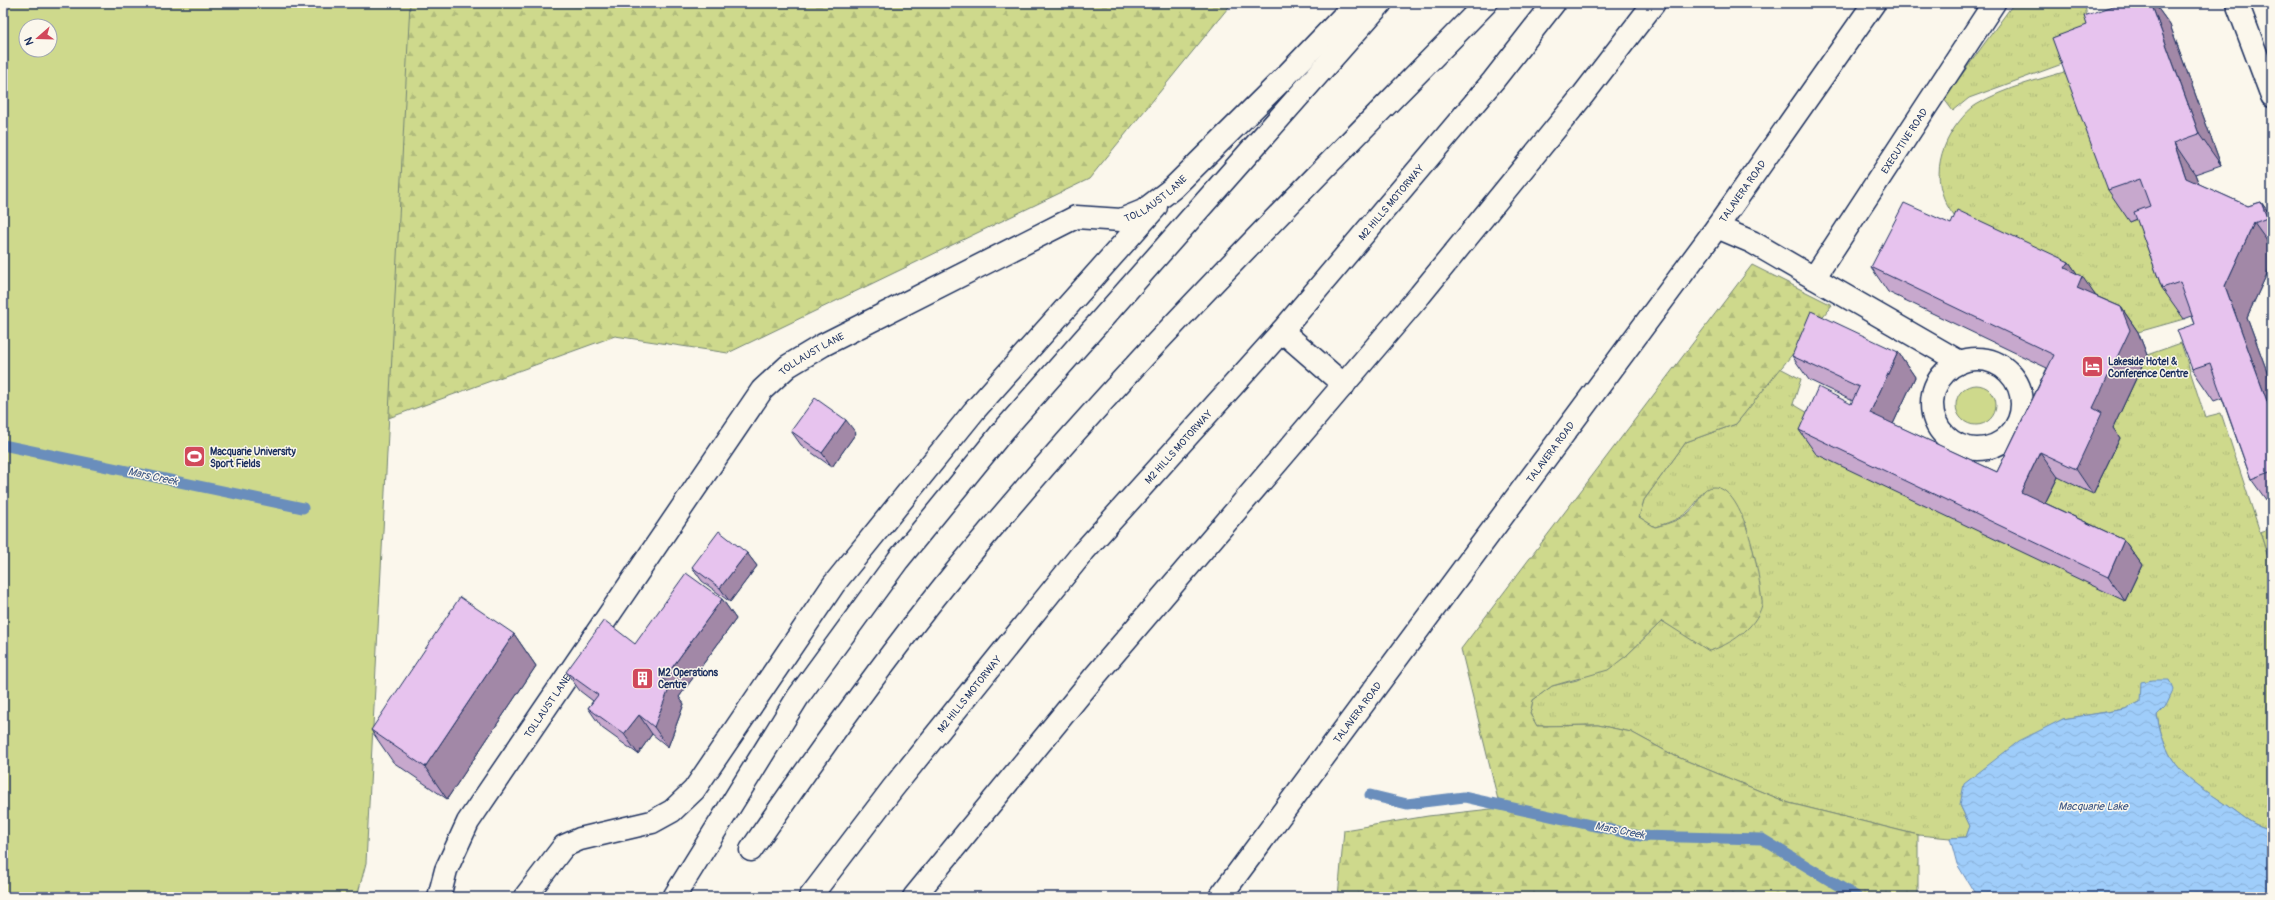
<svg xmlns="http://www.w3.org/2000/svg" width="2275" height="900" font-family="Pangolin,sans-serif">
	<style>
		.grass { fill: url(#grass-tufts); stroke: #748475 }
		.forest { fill: url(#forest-firs); stroke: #748475; fill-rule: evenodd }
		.garden { fill: #ced98c; stroke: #748475; fill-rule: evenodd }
		.water { fill: url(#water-waves); stroke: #6a8ebc }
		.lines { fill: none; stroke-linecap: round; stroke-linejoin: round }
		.stream { stroke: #6a8ebc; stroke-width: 11 }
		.minor-casing { stroke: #1b2f5e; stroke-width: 25 }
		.highway-casing { stroke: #1b2f5e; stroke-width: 25 }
		.minor { stroke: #fbf7ec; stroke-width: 22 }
		.highway { stroke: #fbf7ec; stroke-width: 22 }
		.wall { fill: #c7a8cd; stroke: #1b2f5e }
		.shaded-wall { fill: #a288a7; stroke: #1b2f5e }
		.building { fill: #e7c3ee; stroke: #1b2f5e }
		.labels { text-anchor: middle; stroke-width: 3; stroke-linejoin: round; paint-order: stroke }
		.street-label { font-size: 10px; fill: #1b2f5e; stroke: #fbf7ec }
		.poi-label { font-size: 10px; font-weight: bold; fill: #1b2f5e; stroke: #fbf7ec; text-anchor: start }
		.water-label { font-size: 11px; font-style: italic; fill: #3c5685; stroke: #fbf7ec }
	</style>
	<defs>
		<pattern id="grass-tufts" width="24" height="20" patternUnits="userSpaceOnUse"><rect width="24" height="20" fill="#ced98c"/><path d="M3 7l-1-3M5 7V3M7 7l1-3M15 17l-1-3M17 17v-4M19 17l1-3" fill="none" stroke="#b0bb7b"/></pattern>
		<pattern id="forest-firs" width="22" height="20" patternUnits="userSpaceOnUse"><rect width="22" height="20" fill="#ced98c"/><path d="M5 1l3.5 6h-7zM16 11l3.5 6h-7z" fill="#b0bb7b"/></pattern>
		<pattern id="water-waves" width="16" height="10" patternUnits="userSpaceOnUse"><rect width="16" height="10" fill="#9fcdfa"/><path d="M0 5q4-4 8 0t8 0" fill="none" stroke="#88b0d9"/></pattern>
	</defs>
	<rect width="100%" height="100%" fill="#fbf7ec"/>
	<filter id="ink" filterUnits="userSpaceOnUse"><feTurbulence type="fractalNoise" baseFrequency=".025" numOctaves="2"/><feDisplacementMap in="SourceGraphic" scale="8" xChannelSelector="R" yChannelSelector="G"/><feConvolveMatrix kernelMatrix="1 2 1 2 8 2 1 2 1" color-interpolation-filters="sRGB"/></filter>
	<g filter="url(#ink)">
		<g class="grass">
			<polygon points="2014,3 2085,3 2087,20 2106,48 1969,98 1953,111 1944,99"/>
			<path d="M2074,69L2130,222L2162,210L2184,319L2138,332L2095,312L1965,228C1934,199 1931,162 1955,127C1961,119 1968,110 1976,105C2005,87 2042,79 2074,69Z"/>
			<path d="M2181,343L2205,417L2221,413L2272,569V830C2252,826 2243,816 2227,805C2186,778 2166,767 2157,714L2165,707L2140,702L2125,709L2063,719L2046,729L1960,805L1970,826L1966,837L1950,838L1918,835L1789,803L1675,756L1631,732L1598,725L1537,726L1530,714L1533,700L1552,686L1577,680L1626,656L1662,621L1674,628L1746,630L1762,604L1755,558L1745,522L1703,491C1690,515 1680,519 1655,527L1639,517L1644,500L1686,442L1736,424L1780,368L1801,379L1793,404L2125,601L2141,565L2038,517L2058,477L2110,433L2147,355Z"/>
		</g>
		<g class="forest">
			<path d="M3,3H1232L1089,179L728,353L615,336L220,479ZM26,26H50V50H26Z"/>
			<path d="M1752,265L1832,305L1736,424L1686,442L1644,500L1639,517L1655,527C1670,523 1685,519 1695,506C1700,499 1702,487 1713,487C1743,486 1757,564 1760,586C1760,592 1763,600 1762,605C1756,628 1730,645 1709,651L1662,621L1626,656L1608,670L1552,686L1533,700L1530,714L1537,726L1598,725L1631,732L1675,756L1789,803L1918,835V897H1338L1344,830L1428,816L1500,808L1461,649Z"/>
			<polygon points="2272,528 2272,569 2260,532"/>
		</g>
		<g class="garden">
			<path d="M3,3H410L366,863L357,897H3ZM26,26H50V50H26Z"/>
			<circle cx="1976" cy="405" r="20"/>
		</g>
		<path class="water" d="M2152,680H2169L2173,690L2165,707L2157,715C2166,767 2187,778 2227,805C2243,816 2252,826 2272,830V897H1977L1957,864L1950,838L1966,837L1970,826L1960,805L1964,784L2019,741L2063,719L2125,709L2140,702L2141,682Z"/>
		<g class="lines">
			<g class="stream">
				<polyline points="3,445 303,508"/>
				<polyline points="1370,795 1407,804 1464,797 1640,836 1762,839 1857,897"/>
			</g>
			<defs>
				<g id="minor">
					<polyline points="2237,3 2272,96"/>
					<path id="s1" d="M1717,227L1752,242L1814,278L1994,3"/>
					<polyline points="1814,278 1960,362"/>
					<polyline points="1282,331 1344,385"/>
					<circle cx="1977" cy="404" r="45"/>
					<path d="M751,850C813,760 876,671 944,586C1111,379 1301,193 1486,3"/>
					<path id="s2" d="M439,897L446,870L468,822L762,390L788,366L823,345L1076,217L1121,220L1143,211L1173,188L1284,78L1356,3"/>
					<polyline points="525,897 564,846 580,839 652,822 672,811 694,790 834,584 974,411 1156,207"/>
					<path id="s3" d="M1220,897L1717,227L1874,3"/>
				</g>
				<g id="highway">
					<polyline points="674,897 798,697 898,560 1003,431 1381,3"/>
					<path id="s4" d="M810,897L893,788L1084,551L1282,331L1493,81L1554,3"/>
					<polyline points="914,897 1095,676 1420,295 1583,95 1654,3"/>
				</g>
			</defs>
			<use href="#minor" class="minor-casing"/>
			<use href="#highway" class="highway-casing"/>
			<use href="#minor" class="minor"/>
			<use href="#highway" class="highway"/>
		</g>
		<g class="wall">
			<polygon points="2122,3 2154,3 2170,25 2221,165 2195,174 2199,184 2248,206 2261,202 2272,217 2272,263 2247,317 2272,385 2272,508 2251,479 2222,398 2214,401 2192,369 2195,324 2192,316 2184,319 2162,288 2137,219 2130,222 2108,190 2087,25"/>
			<polygon points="1951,224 2069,262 2077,274 2096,296 2121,307 2138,332 2147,355 2113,428 2120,438 2093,494 2058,477 2045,503 2124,540 2142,565 2125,601 1816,454 1799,430 1851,404 1853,401 1809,380 1792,356 1898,352 1915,377 1893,424 1997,472 2047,368 1888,292 1871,267"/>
			<polygon points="791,431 856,433 832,467 801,445"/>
			<polygon points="747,553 757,566 730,602 702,581 692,567"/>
			<polygon points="722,599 736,619 679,697 684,704 668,747 652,734 638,754 602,728 588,708 593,701 580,691 566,672 635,644"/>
			<polygon points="514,634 536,666 447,799 393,762 371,730"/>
		</g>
		<g class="shaded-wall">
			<polygon points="2151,3 2154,3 2170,25 2221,165 2199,134"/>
			<polygon points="2174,143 2195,174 2208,210 2186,178"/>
			<polygon points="2261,202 2272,217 2272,225 2267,218"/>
			<polygon points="2254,223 2272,248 2272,263 2247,317 2272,385 2272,415 2225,286"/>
			<polygon points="2069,262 2081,279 2082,276 2099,301 2077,288 2065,268"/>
			<polygon points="2121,307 2138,332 2147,355 2113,428 2120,438 2093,494 2076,469"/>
			<polygon points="1898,352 1915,377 1887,437 1870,413"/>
			<polygon points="846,420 856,433 832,467 822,453"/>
			<polygon points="2040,452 2058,477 2038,517 2021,492"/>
			<polygon points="2124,540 2142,565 2125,601 2108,577"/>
			<polygon points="747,553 757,566 730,602 720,588"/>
			<polygon points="722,599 736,619 679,697 684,704 668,747 654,727 663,680"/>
			<polygon points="514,634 536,666 447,799 425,767"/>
			<polygon points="639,715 652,734 638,754 624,734"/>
		</g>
		<g class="building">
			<polygon points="2122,3 2151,3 2199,134 2174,143 2186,178 2248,206 2261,202 2267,218 2254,223 2225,286 2272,415 2272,471 2251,479 2210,363 2192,369 2177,330 2195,324 2180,282 2162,288 2134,212 2150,206 2140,179 2108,190 2052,38 2087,25 2084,16"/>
			<polygon points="1904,203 1951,224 1957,210 2069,262 2065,268 2082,276 2077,288 2121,307 2130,330 2093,408 2102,413 2076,469 2040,452 2021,492 2124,540 2108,577 1799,430 1818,387 1851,404 1859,387 1792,356 1811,311 1898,352 1870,413 1997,472 2054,355 1871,267"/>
			<polygon points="815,398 846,420 822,453 791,431"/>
			<polygon points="719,531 747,553 720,588 692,567"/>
			<polygon points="686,573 722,599 663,680 671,684 654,727 639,715 624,734 588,708 598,695 566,672 604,620 635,644"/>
			<polygon points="460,597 514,634 425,767 371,730"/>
		</g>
	</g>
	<defs>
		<symbol id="hotel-square" viewBox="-11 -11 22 22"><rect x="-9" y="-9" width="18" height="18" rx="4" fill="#d1495b" stroke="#fbf7ec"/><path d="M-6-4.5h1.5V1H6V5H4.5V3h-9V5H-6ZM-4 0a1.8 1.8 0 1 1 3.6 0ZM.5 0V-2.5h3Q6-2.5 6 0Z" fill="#fff"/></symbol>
		<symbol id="stadium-square" viewBox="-11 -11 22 22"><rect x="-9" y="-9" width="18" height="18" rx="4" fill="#d1495b" stroke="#fbf7ec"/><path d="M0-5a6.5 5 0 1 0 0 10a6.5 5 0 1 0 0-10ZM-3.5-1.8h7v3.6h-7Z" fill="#fff"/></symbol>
		<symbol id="building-square" viewBox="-11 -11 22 22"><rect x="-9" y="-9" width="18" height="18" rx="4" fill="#d1495b" stroke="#fbf7ec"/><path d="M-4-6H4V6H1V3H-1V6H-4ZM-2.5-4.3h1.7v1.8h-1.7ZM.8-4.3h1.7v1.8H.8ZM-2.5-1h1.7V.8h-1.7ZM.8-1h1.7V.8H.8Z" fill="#fff"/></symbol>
	</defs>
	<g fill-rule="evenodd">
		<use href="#hotel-square" x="2080" y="354" width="25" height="25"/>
		<use href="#stadium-square" x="182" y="444" width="25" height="25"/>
		<use href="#building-square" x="630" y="666" width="25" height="25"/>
	</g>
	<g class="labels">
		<g class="street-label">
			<text dy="4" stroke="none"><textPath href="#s1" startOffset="274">EXECUTIVE ROAD</textPath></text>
			<text dy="4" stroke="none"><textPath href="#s3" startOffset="878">TALAVERA ROAD</textPath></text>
			<text dy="4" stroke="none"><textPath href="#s2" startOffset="1049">TOLLAUST LANE</textPath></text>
			<text dy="4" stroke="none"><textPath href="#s4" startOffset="906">M2 HILLS MOTORWAY</textPath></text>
			<text dy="4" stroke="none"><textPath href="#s2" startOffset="665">TOLLAUST LANE</textPath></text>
			<text dy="4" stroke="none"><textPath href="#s4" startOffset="582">M2 HILLS MOTORWAY</textPath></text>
			<text dy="4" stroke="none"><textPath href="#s3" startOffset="554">TALAVERA ROAD</textPath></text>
			<text dy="4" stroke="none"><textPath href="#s4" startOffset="258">M2 HILLS MOTORWAY</textPath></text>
			<text dy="4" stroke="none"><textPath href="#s2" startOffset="221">TOLLAUST LANE</textPath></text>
			<text dy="4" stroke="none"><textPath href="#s3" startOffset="230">TALAVERA ROAD</textPath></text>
		</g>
		<g class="poi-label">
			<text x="2108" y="365">Lakeside Hotel &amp;<tspan x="2108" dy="12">Conference Centre</tspan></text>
			<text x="210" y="455">Macquarie University<tspan x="210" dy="12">Sport Fields</tspan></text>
			<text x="658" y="676">M2 Operations<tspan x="658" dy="12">Centre</tspan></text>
		</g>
		<g class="water-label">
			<text transform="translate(153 476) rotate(12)" y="4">Mars Creek</text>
			<text x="2093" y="810">Macquarie Lake</text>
			<text transform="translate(1620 830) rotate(11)" y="4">Mars Creek</text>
		</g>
	</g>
	<rect width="2275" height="900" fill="none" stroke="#fbf7ec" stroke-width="16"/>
	<rect x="8" y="8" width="2259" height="884" fill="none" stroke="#1b2f5e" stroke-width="1.5" filter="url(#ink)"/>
	<g transform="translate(38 38) rotate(250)"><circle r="19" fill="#fbf7ec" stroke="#a1a7b3"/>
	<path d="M0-3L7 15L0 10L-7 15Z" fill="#d1495b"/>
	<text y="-6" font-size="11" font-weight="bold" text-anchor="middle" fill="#1b2f5e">N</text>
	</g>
</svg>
